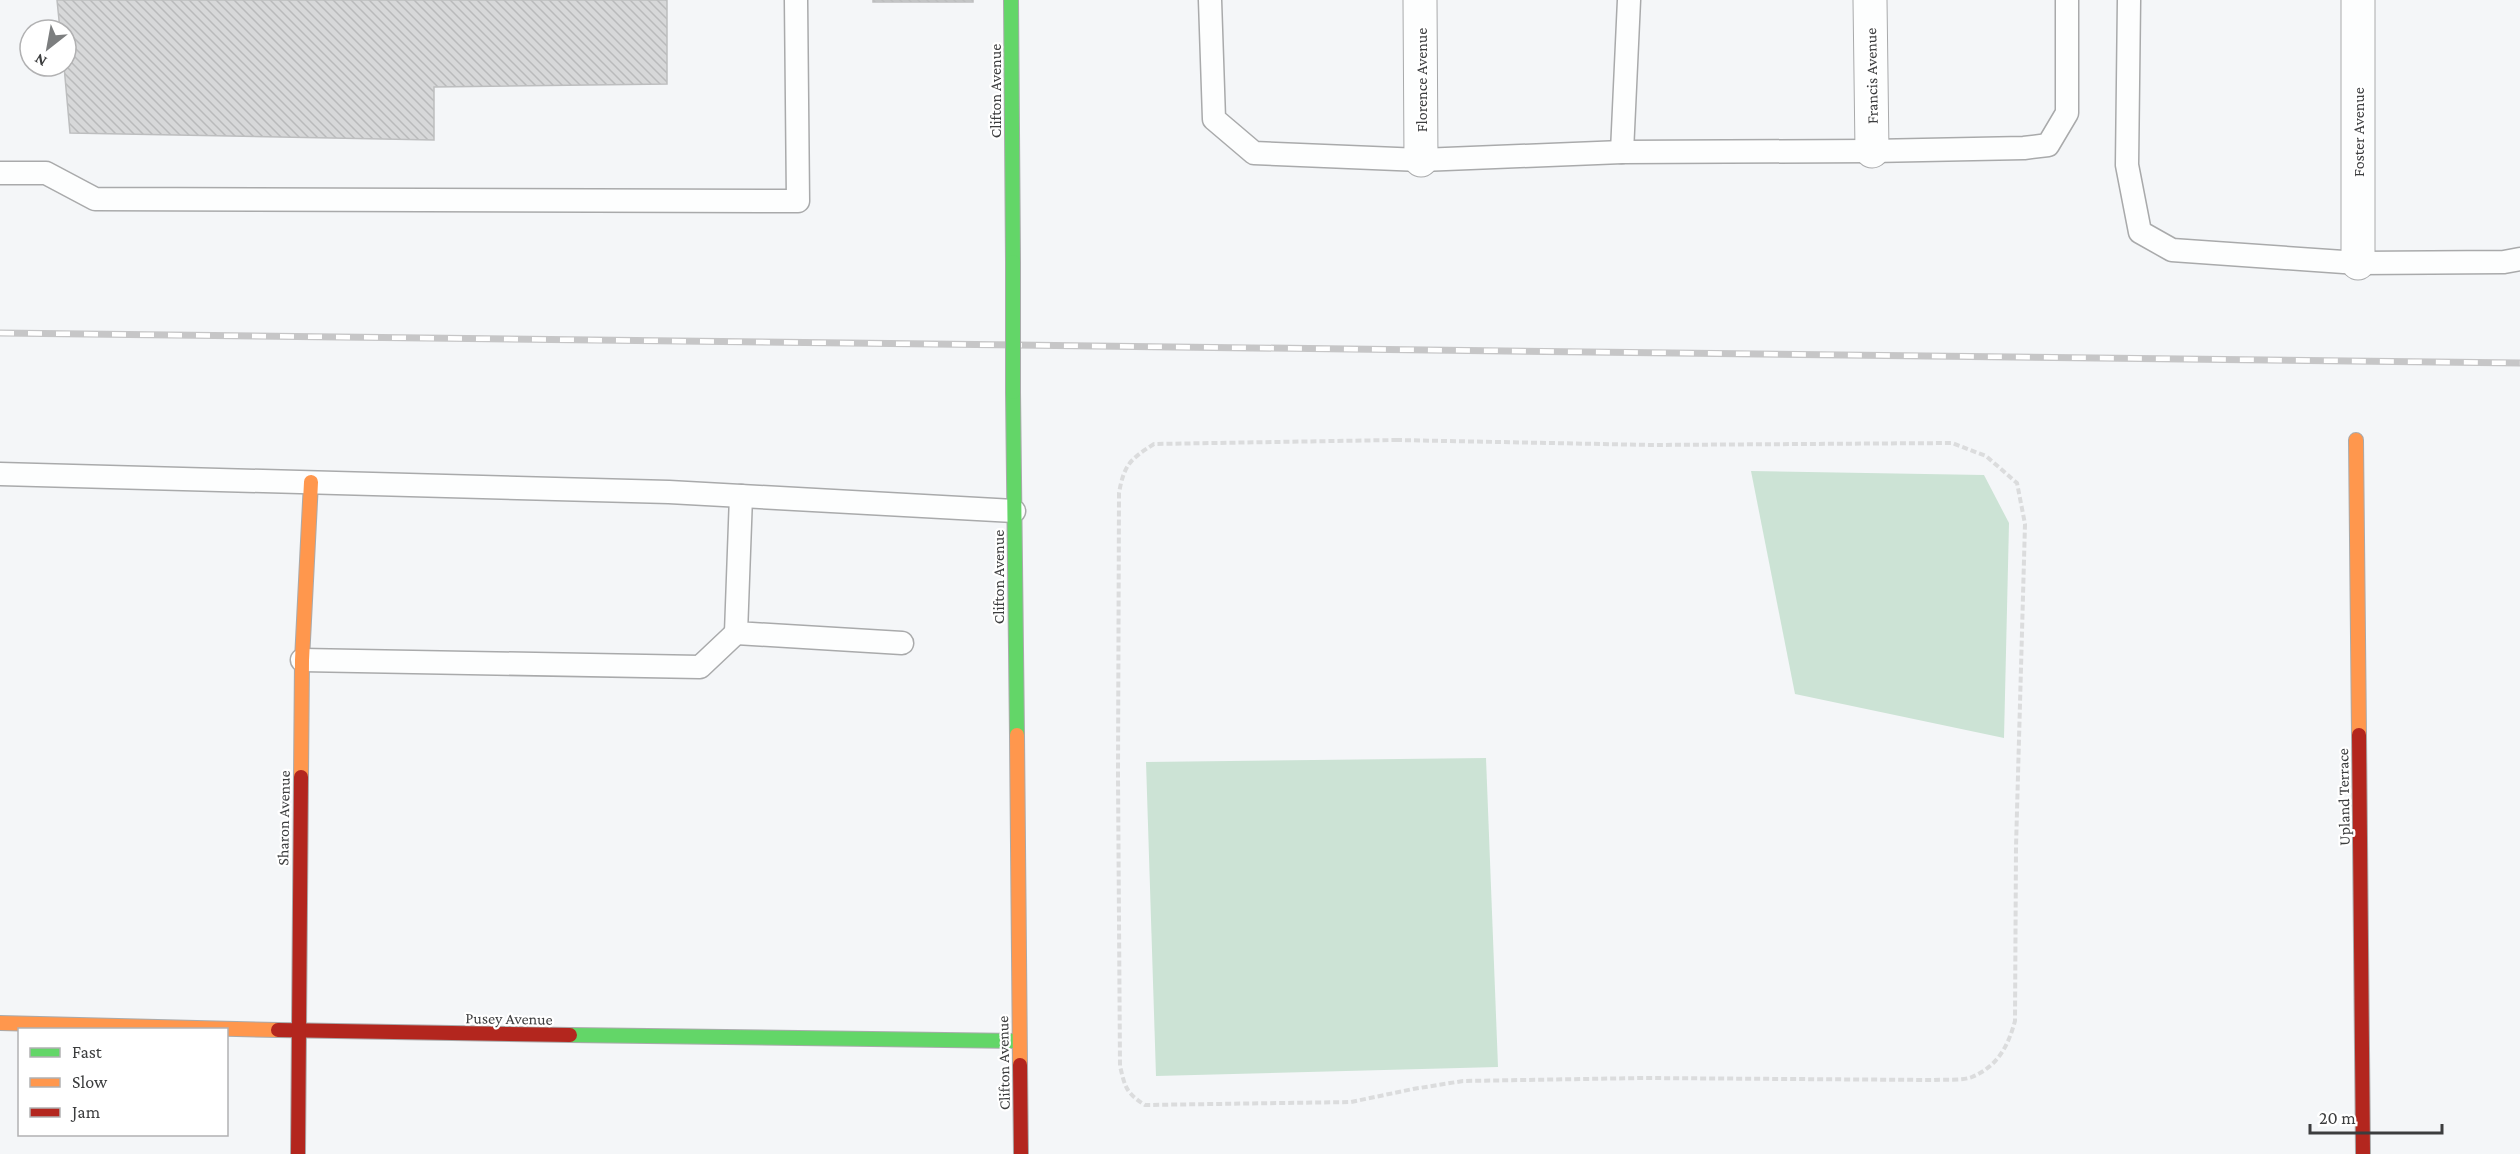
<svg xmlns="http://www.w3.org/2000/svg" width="2520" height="1154" font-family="'Crimson Pro',serif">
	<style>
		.garden { fill: #cce3d5 }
		.building { fill: url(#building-back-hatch); stroke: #bdbebf; stroke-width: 1.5 }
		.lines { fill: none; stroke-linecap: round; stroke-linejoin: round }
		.lane-casing { stroke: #a9aaab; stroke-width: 25 }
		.street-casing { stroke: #a9aaab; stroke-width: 35 }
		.fast-casing { stroke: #a9aaab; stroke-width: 16 }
		.slow-casing { stroke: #a9aaab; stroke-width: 16 }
		.jam-casing { stroke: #a9aaab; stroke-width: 16 }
		.path { stroke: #dbdcdd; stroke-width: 4; stroke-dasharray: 6 3; stroke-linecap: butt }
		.lane { stroke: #fdfefe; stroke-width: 22 }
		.street { stroke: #fdfefe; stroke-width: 33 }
		.fast { stroke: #63d668; stroke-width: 14 }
		.slow { stroke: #ff974d; stroke-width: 14 }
		.jam { stroke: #b3261e; stroke-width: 14 }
		.rail-casing { stroke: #c6c6c7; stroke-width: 7 }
		.rail { stroke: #fff; stroke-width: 4.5; stroke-dasharray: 14; stroke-linecap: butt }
		.fast-bridge-casing { stroke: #a9aaab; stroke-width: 16; stroke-linecap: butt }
		.fast-bridge { stroke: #63d668; stroke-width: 14 }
		.labels { text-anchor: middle; stroke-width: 4.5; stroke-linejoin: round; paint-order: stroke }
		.street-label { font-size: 16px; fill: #3c3d3e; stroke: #fff }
	</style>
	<defs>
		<pattern id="building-back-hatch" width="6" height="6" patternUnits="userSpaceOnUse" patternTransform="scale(1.5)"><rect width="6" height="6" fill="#d7d8d9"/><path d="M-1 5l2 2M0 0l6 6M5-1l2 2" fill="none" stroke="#b9babb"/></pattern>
	</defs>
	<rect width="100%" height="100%" fill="#f4f6f8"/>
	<g class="garden">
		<polygon points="1751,471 1984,475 2009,523 2004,738 1795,694"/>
		<polygon points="1486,758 1498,1067 1156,1076 1146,762"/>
	</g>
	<g class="building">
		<polygon points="57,0 667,0 667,84 434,87 434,140 70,133 64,66 66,66 66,30 60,30"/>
		<rect x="873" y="0" width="100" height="2"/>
	</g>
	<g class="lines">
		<defs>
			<g id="lane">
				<polyline points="1210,0 1214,119 1254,153 1421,160 1622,152 1872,151 2024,148 2048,145 2067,113 2067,0"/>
				<polyline points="2129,0 2127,165 2140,232 2172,250 2358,263 2504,262 2520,259"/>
				<polyline points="1622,152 1629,0"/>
				<polyline points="0,173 46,173 95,199 798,201 796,0"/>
				<polyline points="0,474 669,492 1014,511"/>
				<polyline points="741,496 736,633 902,643"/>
				<polyline points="302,660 700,667 736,633"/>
			</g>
			<g id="street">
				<polyline points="1420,0 1421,160"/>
				<polyline points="1870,0 1872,151"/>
				<polyline points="2358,263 2358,0"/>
			</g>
			<g id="fast">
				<polyline points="1011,0 1013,262"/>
				<polyline points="1013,392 1017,735"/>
				<polyline points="570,1035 1018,1041"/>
			</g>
			<g id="slow">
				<polyline points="2356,440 2359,735"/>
				<polyline points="1017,735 1020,1065"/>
				<polyline points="301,777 302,660 311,482"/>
				<polyline points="0,1023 278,1030"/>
			</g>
			<g id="jam">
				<polyline points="2359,735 2363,1154"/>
				<polyline points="278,1030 570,1035"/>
				<polyline points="1020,1065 1021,1154"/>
				<polyline points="298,1154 301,777"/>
			</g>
		</defs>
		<use href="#lane" class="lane-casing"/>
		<use href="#street" class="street-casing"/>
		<use href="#fast" class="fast-casing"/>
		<use href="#slow" class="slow-casing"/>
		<use href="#jam" class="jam-casing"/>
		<path class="path" d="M1396,440L1652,445L1952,443L1986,456L2017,483L2025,524L2016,847L2015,1021C2008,1046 1998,1066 1972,1077C1962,1081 1945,1079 1934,1080L1643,1078L1463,1081L1413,1089L1351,1102L1145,1105C1126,1093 1125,1087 1120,1066L1118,775L1119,493C1124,465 1130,459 1154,444Z"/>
		<use href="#lane" class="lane"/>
		<use href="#street" class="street"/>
		<use href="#fast" class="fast"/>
		<use href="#slow" class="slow"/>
		<use href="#jam" class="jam"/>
		<defs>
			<polyline id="rail" points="0,333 2520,363"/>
		</defs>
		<use href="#rail" class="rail-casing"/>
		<use href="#rail" class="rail"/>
		<defs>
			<polyline id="fast-bridge" points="1013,262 1013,392"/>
		</defs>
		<use href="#fast-bridge" class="fast-bridge-casing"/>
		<use href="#fast-bridge" class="fast-bridge"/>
	</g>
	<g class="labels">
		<g class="street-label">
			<text transform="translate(1871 76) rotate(-91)" y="6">Francis Avenue</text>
			<text transform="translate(1421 80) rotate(-90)" y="6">Florence Avenue</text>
			<text transform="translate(995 91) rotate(-90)" y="6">Clifton Avenue</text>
			<text transform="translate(2358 132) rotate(-90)" y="6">Foster Avenue</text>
			<text transform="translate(998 577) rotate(-90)" y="6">Clifton Avenue</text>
			<text transform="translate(2343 797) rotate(-91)" y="6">Upland Terrace</text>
			<text transform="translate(283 818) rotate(-89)" y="6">Sharon Avenue</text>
			<text transform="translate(509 1018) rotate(1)" y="6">Pusey Avenue</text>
			<text transform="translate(1003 1063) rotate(-91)" y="6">Clifton Avenue</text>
		</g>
	</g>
	<rect x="18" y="1028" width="210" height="108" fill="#ffffff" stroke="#b1b1b2" stroke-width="1.5"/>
	<rect x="30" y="1048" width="30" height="9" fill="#63d668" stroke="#b1b1b2" stroke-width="1.5"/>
	<text x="72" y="1058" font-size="18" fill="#3c3d3e">Fast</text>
	<rect x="30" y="1078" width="30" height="9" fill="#ff974d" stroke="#b1b1b2" stroke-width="1.5"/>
	<text x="72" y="1088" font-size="18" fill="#3c3d3e">Slow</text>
	<rect x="30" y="1108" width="30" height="9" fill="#b3261e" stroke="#b1b1b2" stroke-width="1.5"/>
	<text x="72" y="1118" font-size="18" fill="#3c3d3e">Jam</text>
	<g transform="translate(48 48) rotate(211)"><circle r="28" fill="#ffffff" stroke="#b1b1b2" stroke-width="1.5"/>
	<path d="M0-4.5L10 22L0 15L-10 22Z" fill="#7c7e7f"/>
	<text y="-9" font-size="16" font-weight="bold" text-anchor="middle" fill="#3c3d3e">N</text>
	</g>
	<path d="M2310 1124v9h132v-9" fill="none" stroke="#3c3d3e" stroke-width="3"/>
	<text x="2319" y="1124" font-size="18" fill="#3c3d3e" stroke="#ffffff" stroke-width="4.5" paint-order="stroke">20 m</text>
</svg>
